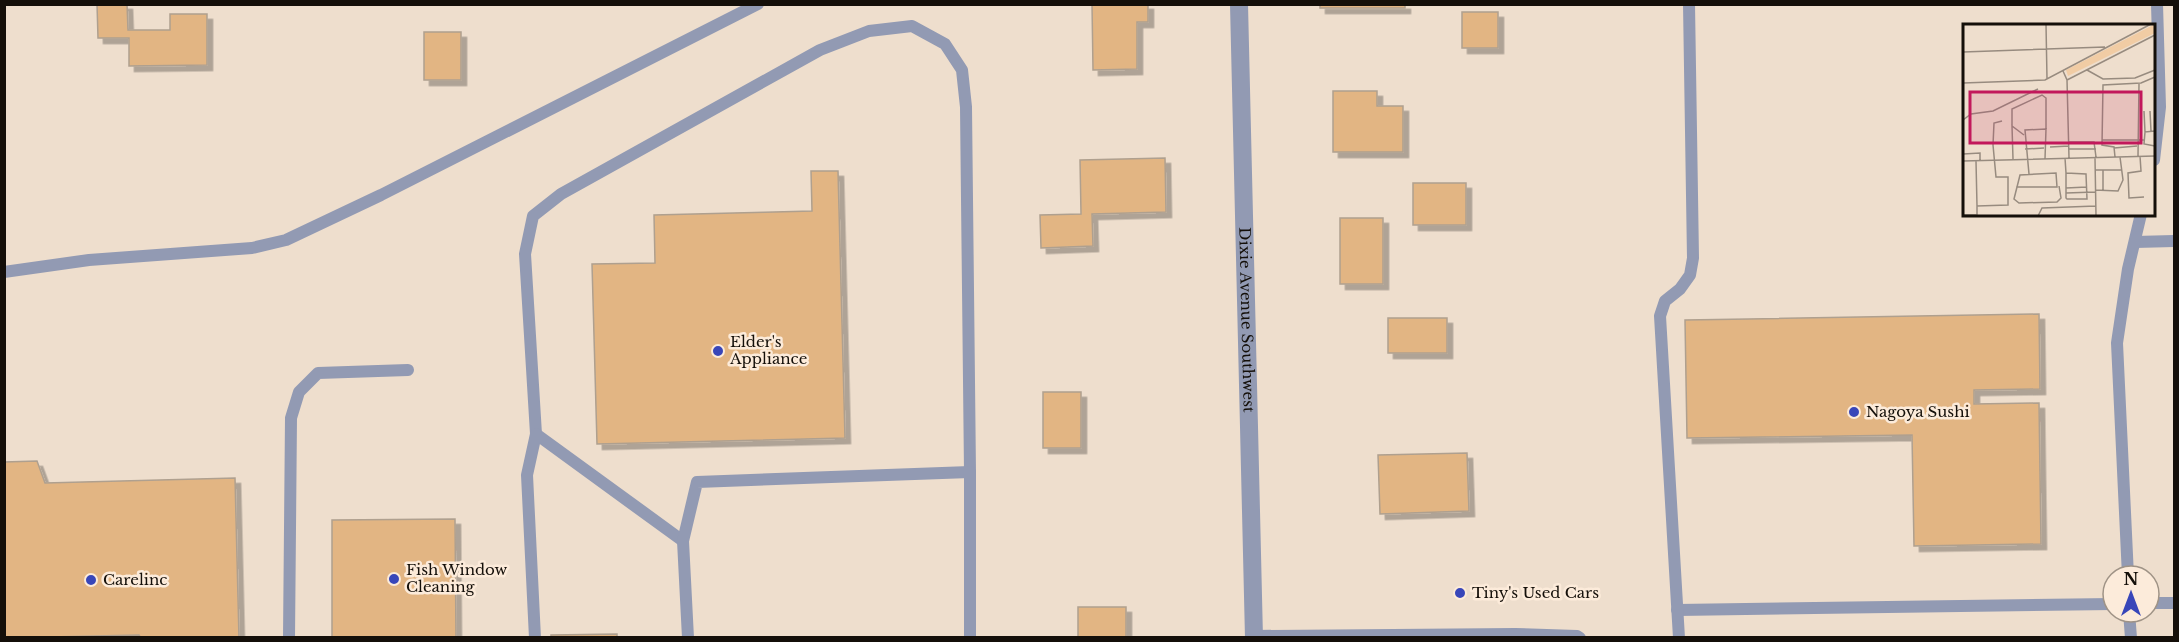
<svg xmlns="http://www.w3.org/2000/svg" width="2179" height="642" font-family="'Libre Baskerville',serif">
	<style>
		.building { fill: #e2b583; stroke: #afa08f; stroke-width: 1.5; filter: url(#shadow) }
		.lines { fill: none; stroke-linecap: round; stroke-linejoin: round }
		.lane { stroke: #929ab3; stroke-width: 12 }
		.street { stroke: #929ab3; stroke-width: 18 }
		.poi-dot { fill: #3846b9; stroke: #fcebda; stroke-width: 2 }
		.labels { text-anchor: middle; stroke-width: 5; stroke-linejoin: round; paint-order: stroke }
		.street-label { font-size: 15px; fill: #140f09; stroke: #fcebda }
		.poi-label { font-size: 15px; fill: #140f09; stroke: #fcebda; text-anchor: start }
		.inset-road { fill: none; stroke: #978b7f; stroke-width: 1.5 }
		.view { fill: #c2185b; fill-opacity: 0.15; stroke: #c2185b; stroke-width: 3 }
		.inset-edge { fill: none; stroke: #140f09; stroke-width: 3 }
	</style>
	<defs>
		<filter id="shadow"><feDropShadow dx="5.5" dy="5.5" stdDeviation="0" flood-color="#0004"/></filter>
	</defs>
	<rect width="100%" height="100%" fill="#eedecd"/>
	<g class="building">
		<polygon points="97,4 127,4 128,30 170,30 170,14 207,14 207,65 129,66 129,38 98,38"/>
		<polygon points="1092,4 1148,4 1148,22 1137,22 1137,69 1093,70"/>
		<rect x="1320" y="4" width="85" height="4"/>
		<rect x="1462" y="12" width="36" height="36"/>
		<rect x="424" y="32" width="37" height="48"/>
		<polygon points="1333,91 1377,91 1377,106 1403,106 1403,152 1333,152"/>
		<polygon points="1165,158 1166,212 1092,214 1093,246 1041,248 1040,215 1081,214 1080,160"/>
		<polygon points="811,171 838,171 845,438 597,444 592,264 655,263 654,215 812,211"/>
		<rect x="1413" y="183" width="53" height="42"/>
		<rect x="1340" y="218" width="43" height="66"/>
		<polygon points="2039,314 2040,389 1974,390 1974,404 2039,403 2041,544 1914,546 1912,435 1687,438 1685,320"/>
		<rect x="1388" y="318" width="59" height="35"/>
		<rect x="1043" y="392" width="38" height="56"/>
		<polygon points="1467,453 1469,511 1380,514 1378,455"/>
		<polygon points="37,461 45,483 235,478 239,638 141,638 139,635 4,638 4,462"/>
		<polygon points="455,519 456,638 332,638 332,520"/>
		<rect x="1078" y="607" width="48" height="31"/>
		<polygon points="617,634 617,638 551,638 551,635"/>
	</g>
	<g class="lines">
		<g class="lane">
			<polyline points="2154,160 2160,107 2157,4"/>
			<polyline points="2135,242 2174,241"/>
			<polyline points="4,272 89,260 252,248 286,240 381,195 758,4"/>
			<polyline points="536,434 525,254 533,216 561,194 820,50 869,31 912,26 945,44 962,70 966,107 970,472"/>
			<polyline points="2128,576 2117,343 2128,269 2141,214"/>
			<polyline points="2149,603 2174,603"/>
			<polyline points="1677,610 2113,604"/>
			<polyline points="2129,612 2131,638"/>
			<polyline points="1254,636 1515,634 1577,636 1580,638"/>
			<polyline points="289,638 291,418 299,392 318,373 408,370"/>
			<polyline points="535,638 527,475 536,434 683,541"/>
			<polyline points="688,638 683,541 697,482 970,472 970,638"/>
			<polyline points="1679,638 1660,316 1665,301 1680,289 1690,275 1693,258 1689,4"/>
		</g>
		<path class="street" id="s1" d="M1239,4L1254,638"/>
	</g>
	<g class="poi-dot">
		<circle cx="718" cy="351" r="6"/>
		<circle cx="1854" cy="412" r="6"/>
		<circle cx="394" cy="579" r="6"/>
		<circle cx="91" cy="580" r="6"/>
		<circle cx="1460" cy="593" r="6"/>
	</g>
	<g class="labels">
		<g class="street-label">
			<text dy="5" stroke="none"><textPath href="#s1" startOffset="316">Dixie Avenue Southwest</textPath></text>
		</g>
		<g class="poi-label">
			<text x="730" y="347">Elder's<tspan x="730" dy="17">Appliance</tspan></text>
			<text x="1866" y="417">Nagoya Sushi</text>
			<text x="406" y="575">Fish Window<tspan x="406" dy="17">Cleaning</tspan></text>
			<text x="103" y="585">Carelinc</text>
			<text x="1472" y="598">Tiny's Used Cars</text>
		</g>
	</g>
	<g transform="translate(1963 24)">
		<rect width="192" height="192" fill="#eedecd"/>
		<path d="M192,0V9L105,52L103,46Z" fill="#f1cca4"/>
		<path class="inset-road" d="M83,0L84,55M0,28L142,23M124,46L140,55L172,54L192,46M100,47L104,56L106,134M104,56L192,11M0,59L82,56L188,0M181,87L182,108L192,107M187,87L188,107M0,96L8,90L30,87L75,65M49,102V85L79,71L83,74V105M182,108L181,120L192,122M139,116H181M106,118H131L133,133M87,123L106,122M151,124L174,122M62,125L81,124M106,125H133M0,130L17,129V136M175,132L176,60M177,132L178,147L165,149L166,174L181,173M152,133L151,123L139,121L140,61L178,59L192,53M102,134L103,149V174L104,175H124L123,150L103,149M132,134L133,192M50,135L49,102L61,111M0,137L192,132M13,137L14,182L45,181V153H33L30,121L31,99L39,97M132,146H158M140,146V167M93,149L94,163H54L57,151ZM66,150L62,106L83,105L82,135M54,163L51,175L56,179L94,178L98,174L96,162M103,164L124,163M132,166L155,167L160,156L157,133M103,169L132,168M0,191H14V182M75,192L79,184L133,182"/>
		<path class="view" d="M7,68H178V119H7Z"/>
		<rect width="192" height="192" class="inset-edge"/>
	</g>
	<rect width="2179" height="642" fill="none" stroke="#140f09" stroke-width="12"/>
	<g transform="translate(2131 594)"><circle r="28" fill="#fcebda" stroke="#9f9386" stroke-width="1.5"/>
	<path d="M0-4.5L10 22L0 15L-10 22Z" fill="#3846b9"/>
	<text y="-9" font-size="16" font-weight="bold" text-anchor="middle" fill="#140f09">N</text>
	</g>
</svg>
